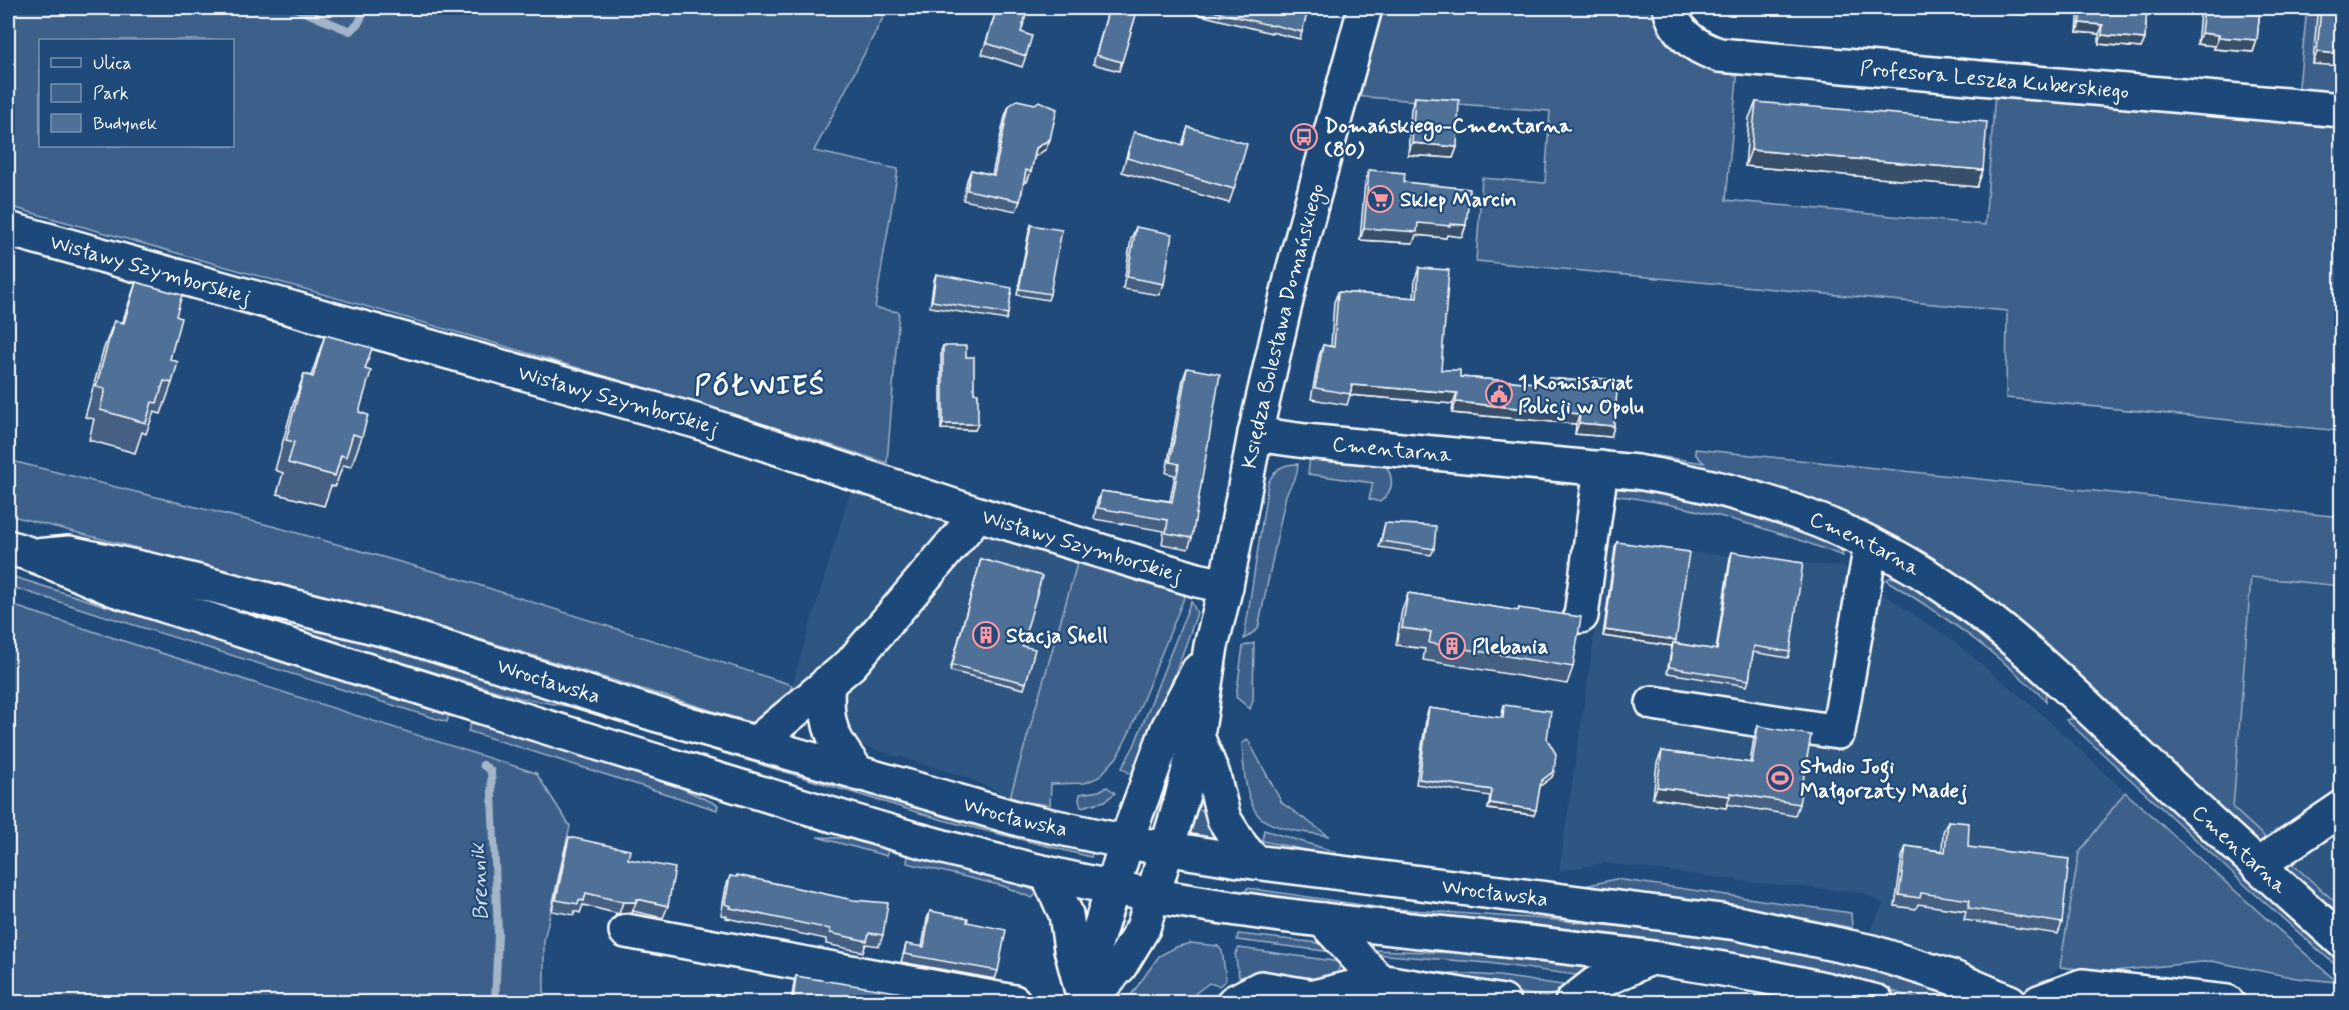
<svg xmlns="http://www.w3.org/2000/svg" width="2349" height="1010" font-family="Mynerve,sans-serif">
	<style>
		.built { fill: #2e5683 }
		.green { fill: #3c618b; stroke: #9eb0c5; stroke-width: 1.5; fill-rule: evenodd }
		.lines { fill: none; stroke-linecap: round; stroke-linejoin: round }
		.stream { stroke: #a3b5c8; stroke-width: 8 }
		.minor-casing { stroke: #fff; stroke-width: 38 }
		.major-casing { stroke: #fff; stroke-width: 38 }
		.minor { stroke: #1f4a7a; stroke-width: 33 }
		.major { stroke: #1f4a7a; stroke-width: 33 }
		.wall { fill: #456182; stroke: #fff; stroke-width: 1.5 }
		.shaded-wall { fill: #384f6a; stroke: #fff; stroke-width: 1.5 }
		.building { fill: #507197; stroke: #fff; stroke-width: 1.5 }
		.labels { text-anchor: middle; stroke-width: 4.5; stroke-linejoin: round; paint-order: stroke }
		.street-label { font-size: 21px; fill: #fff; stroke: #1f4a7a }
		.poi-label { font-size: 21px; font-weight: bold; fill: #fff; stroke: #1f4a7a; text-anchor: start }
		.water-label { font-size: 22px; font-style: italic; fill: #d8e0e8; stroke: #1f4a7a }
		.district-label { font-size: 27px; font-weight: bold; letter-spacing: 1.5px; fill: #fff; stroke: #1f4a7a }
	</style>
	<rect width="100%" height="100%" fill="#1f4a7a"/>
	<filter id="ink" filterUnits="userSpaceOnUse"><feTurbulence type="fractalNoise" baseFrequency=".0167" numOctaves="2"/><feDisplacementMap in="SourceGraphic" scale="12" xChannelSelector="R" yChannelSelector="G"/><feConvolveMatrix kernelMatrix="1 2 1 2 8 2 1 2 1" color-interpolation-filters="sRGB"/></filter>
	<g filter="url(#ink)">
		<g class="built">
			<polygon points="851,489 1079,557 1010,797 966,777 853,743 780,717 792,685"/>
			<polygon points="1608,544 1844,567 1855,586 1879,591 1953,641 2035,708 2125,792 2079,853 2060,967 2027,994 2010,984 1869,933 1883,904 1864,893 1750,882 1606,863 1559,871"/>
			<polygon points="2251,577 2341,586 2341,941 2230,840"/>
		</g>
		<g class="green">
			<path d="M8,8H888L814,151L898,169L875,308L899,312L887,463C596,369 302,288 8,206ZM40,40H232V146H40Z"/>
			<polygon points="1365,8 1670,8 1739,57 1726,200 1985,225 1996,79 2297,105 2307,8 2341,8 2341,431 2006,398 2007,311 1476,261 1482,178 1545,183 1550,111 1340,95"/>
			<polygon points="1695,449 2341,517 2341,586 2251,577 2233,808 2268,840 2258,843 1955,594 1653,460 1651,455 1704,463 1696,455"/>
			<path d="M1310,456L1383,462C1395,477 1395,490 1380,502L1369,499L1373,483L1308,474Z"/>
			<polygon points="8,460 276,527 457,578 792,685 780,717 762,722 749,722 415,619 8,515"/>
			<path d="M1298,464L1297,473L1286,495L1258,629L1244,639L1268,483C1275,469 1282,464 1298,464Z"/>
			<path d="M1606,487C1643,491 1680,496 1716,505C1757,515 1796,530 1835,546L1841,550L1843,556C1765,526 1687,504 1605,494Z"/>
			<polygon points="1079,557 1186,593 1131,729 1117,757 1099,777 1085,783 1051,784 1050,805 1026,802 1010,797"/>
			<polygon points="8,575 449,714 447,722 8,586"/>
			<path d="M1891,577C1906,580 1918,590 1932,599C1972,625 2009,655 2045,688L2046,701C1998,653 1943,615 1886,580Z"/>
			<polygon points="190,595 327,628 972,823 1048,843 1093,852 1091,857 943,820 571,707 520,698 190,598"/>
			<path d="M1191,601L1197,613C1178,668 1157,722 1132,775L1122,768L1134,746Z"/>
			<polygon points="8,604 536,773 570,826 544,940 544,1002 25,1002 8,998"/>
			<polygon points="1254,643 1253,700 1250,709 1236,697 1243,646"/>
			<polygon points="2074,718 2081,722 2341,961 2341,970 2245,885 2066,720"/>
			<polygon points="472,720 664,780 718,805 717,810 468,731"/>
			<path d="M1248,740L1282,803L1329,836C1310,833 1271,830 1258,815C1245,799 1243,763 1242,743Z"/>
			<polygon points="1107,787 1115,793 1105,801 1081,807 1079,800 1080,794 1099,791"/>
			<polygon points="2125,792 2337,982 2296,978 2211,961 2105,972 2060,967 2079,853"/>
			<polygon points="1191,808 1209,811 1223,841 1187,836"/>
			<polygon points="1264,830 1336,852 1336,856 1262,841"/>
			<polygon points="817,837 862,839 888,847 887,856"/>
			<polygon points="908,855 917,855 1021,885 1038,892 1032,898 1003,886 907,863"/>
			<polygon points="2290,862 2341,907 2341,918 2285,867"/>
			<polygon points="1616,879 1851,913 1852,928 1773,912 1575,888"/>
			<polygon points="1247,888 1383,908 1545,919 1751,940 1842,960 1910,981 1964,1002 1926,1002 1843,975 1776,960 1704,948 1527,924 1245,894"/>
			<polygon points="1238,934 1328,944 1333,952 1237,940"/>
			<polygon points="1191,943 1218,946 1222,951 1226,980 1219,986 1209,983 1184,1002 1126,1002 1159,956 1176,947"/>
			<path d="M1239,948L1340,962C1339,974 1335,978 1326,986L1239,977L1235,954Z"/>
			<polygon points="1371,950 1461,953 1594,969 1590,977 1488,963 1374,954"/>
			<polygon points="1397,970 1499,976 1576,987 1546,997 1407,975"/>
		</g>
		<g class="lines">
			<g class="stream">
				<polyline points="295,8 350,31 358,24 366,8"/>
				<polyline points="483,765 491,771 498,934 495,1002"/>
			</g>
			<defs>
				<g id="minor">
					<path id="s1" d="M1670,8C1675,33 1695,47 1719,55L2342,110"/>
					<path id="s2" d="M8,229L696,421L978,514L1197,580L1226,586"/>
					<path id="s3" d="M1255,434L1305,441L1637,472C1742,489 1844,521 1934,580C2011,630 2077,697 2144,760C2209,822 2275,881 2342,941"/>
					<polyline points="1581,616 1601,468"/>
					<path d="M828,682C824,728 833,739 859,774"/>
					<polyline points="1653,703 1838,732 1871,545"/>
					<polyline points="756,743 851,664 978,514"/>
					<polyline points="2258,865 2342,808"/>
					<polyline points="1323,920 1379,981 1376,1001"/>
					<polyline points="626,931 1014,1002"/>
					<polyline points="1234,1002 1261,988 1314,997 1379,981 1503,1002"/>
					<polyline points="1572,1002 1595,984 1648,959"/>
					<polyline points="2039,1002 2082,986 2227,1002"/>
				</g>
				<g id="major">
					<path d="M8,547L36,556L114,589C314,654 514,718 715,779C848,820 982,862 1120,889C1370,939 1630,936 1877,1002"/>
					<path id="s4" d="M36,556L69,553L163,573L394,632L658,715L1019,819L1126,842L1239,860L1737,923L1872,952L1951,977L2010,1002"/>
					<polyline points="1197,736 1213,775 1224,819 1241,846 1255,862"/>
					<polyline points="1047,873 1066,914 1071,949 1081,988"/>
					<polyline points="1085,1002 1092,954 1132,825 1168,728 1198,671"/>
					<path id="s5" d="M1087,1002L1120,966L1143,928L1182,798L1197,736L1211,646L1226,586L1255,434L1281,321L1293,271L1365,8"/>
				</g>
			</defs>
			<use href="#minor" class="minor-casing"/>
			<use href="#major" class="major-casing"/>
			<use href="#minor" class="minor"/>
			<use href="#major" class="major"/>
		</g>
		<g class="wall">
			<polygon points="997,8 1028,8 1021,32 1026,56 1022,67 982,54"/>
			<polygon points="1109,8 1138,8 1119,71 1093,64"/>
			<polygon points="1173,8 1282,8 1302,32 1300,39 1271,32 1271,33"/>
			<polygon points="2079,8 2147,8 2145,39 2141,48 2099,44 2099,34 2077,32"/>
			<polygon points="2202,8 2260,8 2257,40 2253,52 2214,49 2215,46 2197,44 2200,14"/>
			<polygon points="2320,8 2342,8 2313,64 2317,15"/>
			<polygon points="1415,97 1457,147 1453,158 1408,155 1411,109"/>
			<polygon points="1756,102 1983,170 1977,187 1745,166 1749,118"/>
			<polygon points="1009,106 1050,139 1046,149 1034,157 1031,172 1027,182 1024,181 1020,201 1016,211 963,200 967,180 971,170 992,175 1005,116"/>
			<polygon points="1188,127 1234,189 1229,203 1122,172 1129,147 1134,132 1182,145"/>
			<polygon points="1369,170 1404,182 1466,225 1462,237 1447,235 1446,238 1416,235 1413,243 1360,240 1365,182"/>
			<polygon points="1031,225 1050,294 1048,300 1017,295 1029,231"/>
			<polygon points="1136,227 1164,284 1159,295 1123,289 1131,239"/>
			<polygon points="1419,268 1441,370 1460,377 1547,384 1549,378 1592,382 1594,378 1614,426 1611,437 1575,434 1576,424 1452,413 1453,404 1350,395 1347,405 1311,399 1319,356 1323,345 1331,346 1334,302 1338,292 1414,298 1415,279"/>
			<polygon points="936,274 1008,314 1006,320 930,307 934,280"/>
			<polygon points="136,282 176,316 170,359 172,383 161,414 154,412 146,434 142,432 135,453 89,440 94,419 85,417 103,351 114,321 122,323"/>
			<polygon points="325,335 365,369 359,412 362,437 351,467 343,465 335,487 331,486 324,506 277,494 283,473 275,470 293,405 304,374 311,376"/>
			<polygon points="943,346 966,357 974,393 975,430 941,429 941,351"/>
			<polygon points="1187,368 1192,538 1188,549 1162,544 1164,531 1094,519 1097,502 1101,491 1170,501 1175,475 1166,473 1183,379"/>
			<polygon points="1385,523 1434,549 1431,555 1379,547"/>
			<polygon points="1617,542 1675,643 1716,650 1730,558 1732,552 1790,652 1788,658 1753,652 1749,680 1747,686 1667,673 1672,646 1603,636 1615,548"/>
			<polygon points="981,559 1022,646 1026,683 1024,689 950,671"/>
			<polygon points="1408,593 1518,611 1519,608 1573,667 1567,684 1423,660 1425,649 1396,645 1402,610"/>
			<polygon points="1504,705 1547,739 1554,771 1552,777 1540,786 1534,815 1488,809 1490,796 1416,784 1427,714 1429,708 1501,718"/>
			<polygon points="1758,726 1799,804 1795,816 1727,804 1726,808 1653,798 1657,763 1662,751 1750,763 1754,738"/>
			<polygon points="1948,821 1968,847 2062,923 2058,934 1964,920 1966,911 1918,904 1916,909 1895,906 1902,857 1906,846 1942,851 1943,832"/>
			<polygon points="569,837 628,859 668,906 663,918 633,911 632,913 619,914 583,905 580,913 575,911 574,915 552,911 565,849"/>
			<polygon points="730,876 883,935 879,946 866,944 863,952 826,944 826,939 726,918 727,916 721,915 726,887"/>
			<polygon points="930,911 967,922 998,971 995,979 901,962 906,944 922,947 927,919"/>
			<polygon points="796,976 901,1002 791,1002 794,983"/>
		</g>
		<g class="shaded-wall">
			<polygon points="1954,8 2031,8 2028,15 1954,9"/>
			<polygon points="2080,23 2103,25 2099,34 2077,32"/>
			<polygon points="2201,33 2219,35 2215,46 2197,44"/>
			<polygon points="2102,35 2145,39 2141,48 2099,44"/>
			<polygon points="2219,37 2257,40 2253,52 2214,49"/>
			<polygon points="2317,52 2342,54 2342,66 2313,64"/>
			<polygon points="1050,139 1046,149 1033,158 1036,148"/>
			<polygon points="1412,143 1457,147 1453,158 1408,155"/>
			<polygon points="1751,150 1983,170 1977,187 1745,166"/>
			<polygon points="1418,223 1450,224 1466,225 1462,237 1447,235 1446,238 1416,235 1413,243 1360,240 1364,228"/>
			<polygon points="1352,385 1457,393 1453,404 1350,395"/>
			<polygon points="1456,402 1580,414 1576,424 1452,413"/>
			<polygon points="1579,423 1614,426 1611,437 1575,434"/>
			<polygon points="943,424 978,424 975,430 941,429"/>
			<polygon points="1605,630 1676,640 1674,646 1673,643 1672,646 1603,636"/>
			<polygon points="1554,771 1552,777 1539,787 1541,781"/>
			<polygon points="1657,787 1730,796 1726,808 1653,798"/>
			<polygon points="1490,803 1536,810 1534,815 1488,809"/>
			<polygon points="623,902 636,902 632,913 619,914"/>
		</g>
		<g class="building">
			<polygon points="997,8 1028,8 1021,32 1032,36 1026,56 986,43"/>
			<polygon points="1109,8 1138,8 1122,62 1096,55"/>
			<polygon points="1201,8 1282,8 1307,14 1302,32 1274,25 1273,26"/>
			<polygon points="2082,8 2147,8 2145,39 2102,35 2103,25 2080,23"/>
			<polygon points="2204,8 2260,8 2257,40 2219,37 2219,35 2201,33"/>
			<polygon points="2321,8 2342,8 2342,54 2317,52"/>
			<polygon points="1415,97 1459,100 1457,147 1412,143"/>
			<polygon points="1017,100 1035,104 1039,101 1057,109 1050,139 1036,148 1031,172 1026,170 1020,201 967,190 971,170 994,175 1009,106"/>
			<polygon points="1756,102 1987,122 1983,170 1751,150"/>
			<polygon points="1188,127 1247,144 1234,189 1127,158 1134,132 1183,145"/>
			<polygon points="1369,170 1405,173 1404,182 1470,189 1466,225 1450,224 1450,226 1418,223 1417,232 1364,228"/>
			<polygon points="1031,225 1062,230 1050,294 1019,289"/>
			<polygon points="1136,227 1172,234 1164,284 1127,277"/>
			<polygon points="1419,268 1449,270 1441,370 1460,370 1460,377 1548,384 1549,378 1593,382 1594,378 1618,380 1614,426 1579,423 1580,414 1456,402 1457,393 1352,385 1350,394 1315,388 1323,345 1334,347 1338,292 1417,298"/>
			<polygon points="936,274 1012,288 1008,314 932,301"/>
			<polygon points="136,282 182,295 176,316 181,318 170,359 178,362 172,383 164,381 157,403 152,402 146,423 100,410 105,389 96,387 114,321 124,323"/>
			<polygon points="325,335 372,348 365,369 371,371 359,412 368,415 362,437 353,434 346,457 341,455 335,476 288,463 294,442 286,440 304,374 313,377"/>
			<polygon points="943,346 966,346 966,357 974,357 974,393 978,393 978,424 943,424"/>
			<polygon points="1187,368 1220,374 1192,538 1166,533 1168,520 1098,508 1101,491 1172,502 1179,464 1170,462"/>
			<polygon points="1385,523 1436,526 1434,549 1381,541"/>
			<polygon points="1617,542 1689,552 1676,640 1605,630"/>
			<polygon points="1732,552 1803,563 1790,652 1754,646 1749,680 1669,667 1673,643 1717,650"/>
			<polygon points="981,559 1042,576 1022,646 1035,649 1026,683 952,665"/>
			<polygon points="1408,593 1518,611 1519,608 1581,617 1573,667 1429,643 1431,632 1402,628"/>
			<polygon points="1504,705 1551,711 1547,739 1556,754 1554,771 1541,781 1536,810 1490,803 1492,790 1419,779 1429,708 1503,718"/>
			<polygon points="1758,726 1811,735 1799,804 1730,793 1730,796 1657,787 1662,751 1752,763"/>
			<polygon points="1948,821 1969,823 1968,847 2069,859 2062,923 1968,908 1970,900 1921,893 1920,898 1899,895 1906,846 1945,852"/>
			<polygon points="569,837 630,850 628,859 675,868 668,906 637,899 636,902 623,902 586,893 584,901 579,900 578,904 556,900"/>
			<polygon points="737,875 853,900 888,903 883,935 869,933 867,941 830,933 830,929 730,908 731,906 725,904 730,876 737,877"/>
			<polygon points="930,911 968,918 967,922 1006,930 998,971 904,954 906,944 924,947"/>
			<polygon points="796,976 903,993 901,1002 793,1002"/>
		</g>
	</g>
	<defs>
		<symbol id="bus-ring" viewBox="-11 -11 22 22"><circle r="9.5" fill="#1f4a7a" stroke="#ff9aa2" stroke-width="1.5"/><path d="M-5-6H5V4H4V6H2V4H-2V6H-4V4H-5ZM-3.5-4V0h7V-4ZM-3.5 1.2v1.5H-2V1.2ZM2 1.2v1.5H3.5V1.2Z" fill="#ff9aa2"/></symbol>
		<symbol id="supermarket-ring" viewBox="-11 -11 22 22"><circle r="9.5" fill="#1f4a7a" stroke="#ff9aa2" stroke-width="1.5"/><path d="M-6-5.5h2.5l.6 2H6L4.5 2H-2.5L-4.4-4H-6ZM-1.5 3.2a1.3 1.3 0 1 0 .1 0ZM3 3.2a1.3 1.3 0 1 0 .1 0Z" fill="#ff9aa2"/></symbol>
		<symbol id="civic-ring" viewBox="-11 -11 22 22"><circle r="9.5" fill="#1f4a7a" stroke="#ff9aa2" stroke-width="1.5"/><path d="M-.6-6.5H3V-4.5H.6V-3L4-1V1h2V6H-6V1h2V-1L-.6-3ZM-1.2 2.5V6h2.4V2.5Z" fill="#ff9aa2"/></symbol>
		<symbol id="building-ring" viewBox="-11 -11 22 22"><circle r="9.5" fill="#1f4a7a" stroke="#ff9aa2" stroke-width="1.5"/><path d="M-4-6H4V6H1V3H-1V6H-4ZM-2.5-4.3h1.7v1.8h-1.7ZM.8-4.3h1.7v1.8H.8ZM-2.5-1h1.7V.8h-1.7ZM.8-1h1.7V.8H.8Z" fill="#ff9aa2"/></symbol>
		<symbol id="stadium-ring" viewBox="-11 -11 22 22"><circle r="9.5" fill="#1f4a7a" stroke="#ff9aa2" stroke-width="1.5"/><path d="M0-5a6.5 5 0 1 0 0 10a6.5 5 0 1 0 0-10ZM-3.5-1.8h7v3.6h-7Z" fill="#ff9aa2"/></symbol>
	</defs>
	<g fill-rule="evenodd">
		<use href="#bus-ring" x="1289" y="122" width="30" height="30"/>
		<use href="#supermarket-ring" x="1365" y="184" width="30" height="30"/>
		<use href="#civic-ring" x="1484" y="379" width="30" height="30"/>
		<use href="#building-ring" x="971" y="620" width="30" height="30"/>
		<use href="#building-ring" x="1437" y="631" width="30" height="30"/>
		<use href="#stadium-ring" x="1765" y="763" width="30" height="30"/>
	</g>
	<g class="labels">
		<g class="street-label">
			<text dy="7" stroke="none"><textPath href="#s1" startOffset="348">Profesora Leszka Kuberskiego</textPath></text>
			<text dy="7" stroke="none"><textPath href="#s2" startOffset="148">Wisławy Szymborskiej</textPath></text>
			<text dy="7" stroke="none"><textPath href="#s5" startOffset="712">Księdza Bolesława Domańskiego</textPath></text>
			<text dy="7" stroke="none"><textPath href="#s2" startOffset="634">Wisławy Szymborskiej</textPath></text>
			<text dy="7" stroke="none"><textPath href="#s3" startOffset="138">Cmentarna</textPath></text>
			<text dy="7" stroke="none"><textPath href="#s3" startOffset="624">Cmentarna</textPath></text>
			<text dy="7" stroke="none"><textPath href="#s2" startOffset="1120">Wisławy Szymborskiej</textPath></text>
			<text dy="7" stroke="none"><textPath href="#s4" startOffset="530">Wrocławska</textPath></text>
			<text dy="7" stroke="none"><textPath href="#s4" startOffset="1016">Wrocławska</textPath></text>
			<text dy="7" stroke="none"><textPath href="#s3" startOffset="1110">Cmentarna</textPath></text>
			<text dy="7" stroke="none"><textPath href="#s4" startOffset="1502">Wrocławska</textPath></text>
		</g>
		<g class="poi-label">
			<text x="1324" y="132">Domańskiego-Cmentarna<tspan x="1324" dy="24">(80)</tspan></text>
			<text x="1400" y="206">Sklep Marcin</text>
			<text x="1518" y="389">1 Komisariat<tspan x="1518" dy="24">Policji w Opolu</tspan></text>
			<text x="1006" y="642">Stacja Shell</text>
			<text x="1472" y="653">Plebania</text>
			<text x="1800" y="773">Studio Jogi<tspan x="1800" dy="24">Małgorzaty Madej</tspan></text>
		</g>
		<g class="water-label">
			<text transform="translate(478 882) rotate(-93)" y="8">Brennik</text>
		</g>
		<g class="district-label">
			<text x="760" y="394">PÓŁWIEŚ</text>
		</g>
	</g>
	<rect width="2349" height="1010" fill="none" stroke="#1f4a7a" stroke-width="30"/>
	<rect x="15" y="15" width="2319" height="980" fill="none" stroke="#fff" stroke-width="2" filter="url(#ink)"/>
	<rect x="39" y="39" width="195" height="108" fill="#1f4a7a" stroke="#7992af" stroke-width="1.5"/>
	<rect x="51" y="58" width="30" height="9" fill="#1f4a7a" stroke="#7992af" stroke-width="1.5"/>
	<text x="93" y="69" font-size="18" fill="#ffffff">Ulica</text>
	<rect x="51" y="84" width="30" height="18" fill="#3c618b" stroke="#7992af" stroke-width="1.5"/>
	<text x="93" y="99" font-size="18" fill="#ffffff">Park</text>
	<rect x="51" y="114" width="30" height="18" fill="#507197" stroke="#7992af" stroke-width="1.5"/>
	<text x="93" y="129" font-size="18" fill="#ffffff">Budynek</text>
</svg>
